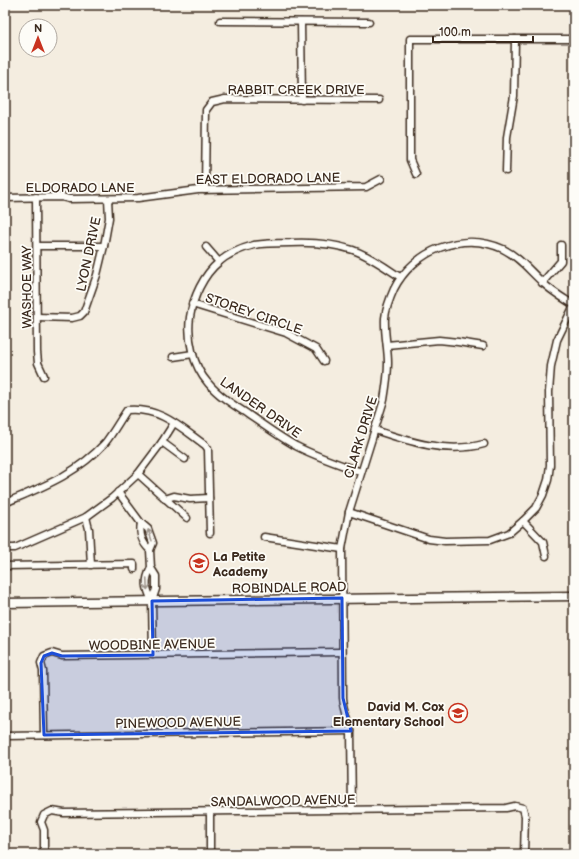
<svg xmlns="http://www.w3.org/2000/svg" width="579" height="859" font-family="'Balsamiq Sans',sans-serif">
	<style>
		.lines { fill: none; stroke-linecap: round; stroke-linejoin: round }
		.minor-casing { stroke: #3b2a1e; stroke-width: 9 }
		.tertiary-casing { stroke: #3b2a1e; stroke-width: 11 }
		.minor { stroke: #fdfcf7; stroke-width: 6 }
		.tertiary { stroke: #fdfcf7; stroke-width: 8 }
		.oneway { stroke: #9c938a }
		.marked { fill: #1d4ed8; fill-opacity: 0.2; stroke: #1d4ed8; stroke-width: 3; stroke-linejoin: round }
		.labels { text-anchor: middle; stroke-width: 3.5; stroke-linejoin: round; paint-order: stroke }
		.street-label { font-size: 13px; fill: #3b2a1e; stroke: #fdfcf7 }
		.poi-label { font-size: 13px; font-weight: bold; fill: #3b2a1e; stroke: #fdfcf7; text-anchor: start }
	</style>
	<rect width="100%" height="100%" fill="#f4ede0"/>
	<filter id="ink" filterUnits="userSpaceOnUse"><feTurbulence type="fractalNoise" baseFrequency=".025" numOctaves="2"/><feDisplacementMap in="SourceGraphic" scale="8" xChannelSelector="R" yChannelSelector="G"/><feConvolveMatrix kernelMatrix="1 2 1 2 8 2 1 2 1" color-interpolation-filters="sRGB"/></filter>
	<g filter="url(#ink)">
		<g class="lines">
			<defs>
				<g id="minor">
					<polyline points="220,21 369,22"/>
					<polyline points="301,22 302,100"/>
					<polyline points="506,171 507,137 514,96 515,39"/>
					<polyline points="416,174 410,160 410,39 574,39"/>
					<polyline points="205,190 206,110 212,102 225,99 379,100"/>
					<polyline points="36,197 37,352 38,363 44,376"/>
					<polyline points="5,198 61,197 69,199 138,198 198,190 366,187 381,179"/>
					<polyline points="37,246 104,246"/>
					<polyline points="206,247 219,262"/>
					<polyline points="542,283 561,261 561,245"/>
					<polyline points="192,304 286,333 316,349 324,361"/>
					<polyline points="37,317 72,318 80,316 84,312 97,275 104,246 109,218 108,199"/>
					<polyline points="387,345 439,340 458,342 483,346"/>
					<polyline points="173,357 193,354"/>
					<path d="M375,430C410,442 447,454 484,444"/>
					<polyline points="162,442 185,459"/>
					<path d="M361,472C339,464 317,457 296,446C278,436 262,424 246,413C232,404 218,395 208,383C193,366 187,339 190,317C193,298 203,275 219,262C228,254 243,248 254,245C266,243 278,243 290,243C312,242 332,243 353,250C370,256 385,267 400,277"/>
					<polyline points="138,474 187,518"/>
					<polyline points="118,492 141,523 148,529 153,543 150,550 151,568 156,576 156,589 152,601 153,655"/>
					<polyline points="165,499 174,496 190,499 209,498"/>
					<path d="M5,503C42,487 77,474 105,443C113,433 120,420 127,410C160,407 180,427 205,445L208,449L210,533"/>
					<polyline points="349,512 429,539 445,541 490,540 509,533 523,521 536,508 543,495 548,480 550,465 549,392 551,366 557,340 574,305"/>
					<polyline points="86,517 89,529 91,565"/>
					<polyline points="523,521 543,542 546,556"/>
					<path d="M141,523C139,533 142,543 150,550"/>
					<polyline points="264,537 342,549"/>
					<polyline points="5,548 15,548 86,517 112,498 138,474 162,442 174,423"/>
					<polyline points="5,566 134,564 134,569"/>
					<path d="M151,568C144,581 146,588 152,601"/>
					<polyline points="44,735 43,671 41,663 44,656 52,653 62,656 342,652"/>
					<polyline points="5,736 351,731"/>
					<path d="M352,810L351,731C349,720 344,710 343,698L342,549L349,512L384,400C386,388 388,376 388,363C388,348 384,333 385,318C386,308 390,298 394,289C413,251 462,230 503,249C519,257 529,270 542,282C551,291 563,298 574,305"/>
					<polyline points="210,812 210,854"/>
					<polyline points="44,854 44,830 41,822 44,815 52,811 64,813 506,808 515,806 523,808 525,816 524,854"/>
				</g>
				<polyline id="tertiary" points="5,603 574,596"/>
			</defs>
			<use href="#minor" class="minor-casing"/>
			<use href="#tertiary" class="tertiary-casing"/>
			<use href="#minor" class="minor"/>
			<use href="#tertiary" class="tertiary"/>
		</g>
		<defs><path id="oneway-shaft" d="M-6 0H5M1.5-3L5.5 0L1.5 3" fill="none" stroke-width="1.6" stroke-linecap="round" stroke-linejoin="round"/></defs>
		<g class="oneway">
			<use href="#oneway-shaft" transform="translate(150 535) rotate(-109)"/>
			<use href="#oneway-shaft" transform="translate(147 584) rotate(87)"/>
		</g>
	</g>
	<path class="marked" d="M342,598L343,698L351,731L44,735L41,663L44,656L52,653L62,656L153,655L152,601Z"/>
	<defs>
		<symbol id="school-ring" viewBox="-11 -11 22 22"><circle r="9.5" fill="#fdfcf7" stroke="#c8321e" stroke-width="1.5"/><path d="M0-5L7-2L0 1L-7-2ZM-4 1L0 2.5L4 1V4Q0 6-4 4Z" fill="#c8321e"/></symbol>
	</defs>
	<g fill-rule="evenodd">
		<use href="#school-ring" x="188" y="552" width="22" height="22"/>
		<use href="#school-ring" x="447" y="702" width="22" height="22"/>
	</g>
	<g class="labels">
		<g class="street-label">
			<text x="296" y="94">RABBIT CREEK DRIVE</text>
			<text transform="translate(268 178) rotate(-1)" y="5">EAST ELDORADO LANE</text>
			<text x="80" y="192">ELDORADO LANE</text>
			<text transform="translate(88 254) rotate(-78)" y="5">LYON DRIVE</text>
			<text transform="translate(26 287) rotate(-90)" y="5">WASHOE WAY</text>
			<text transform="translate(254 313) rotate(19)" y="5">STOREY CIRCLE</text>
			<text transform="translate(261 407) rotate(35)" y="5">LANDER DRIVE</text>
			<text transform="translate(360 437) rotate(-73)" y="5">CLARK DRIVE</text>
			<text transform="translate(289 587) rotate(-1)" y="5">ROBINDALE ROAD</text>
			<text transform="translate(152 644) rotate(-1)" y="5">WOODBINE AVENUE</text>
			<text transform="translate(178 722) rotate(-1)" y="5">PINEWOOD AVENUE</text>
			<text transform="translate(283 800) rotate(-1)" y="5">SANDALWOOD AVENUE</text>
		</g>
		<g class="poi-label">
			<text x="213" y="561">La Petite<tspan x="213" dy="15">Academy</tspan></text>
			<text x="444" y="711" text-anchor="end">David M. Cox<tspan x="444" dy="15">Elementary School</tspan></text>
		</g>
	</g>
	<rect width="579" height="859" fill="none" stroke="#fdfcf7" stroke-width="20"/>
	<rect x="10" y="10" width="559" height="839" fill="none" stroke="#3b2a1e" stroke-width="1.5" filter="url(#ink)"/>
	<g transform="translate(38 38)"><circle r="19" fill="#fdfcf7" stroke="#afa8a0"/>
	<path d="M0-3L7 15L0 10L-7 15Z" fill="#c8321e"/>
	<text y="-6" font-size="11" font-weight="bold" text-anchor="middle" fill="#3b2a1e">N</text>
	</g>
	<path d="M433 36v6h100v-6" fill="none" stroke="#3b2a1e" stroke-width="2"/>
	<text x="439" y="36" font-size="12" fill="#3b2a1e" stroke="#fdfcf7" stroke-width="3" paint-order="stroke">100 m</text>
</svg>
